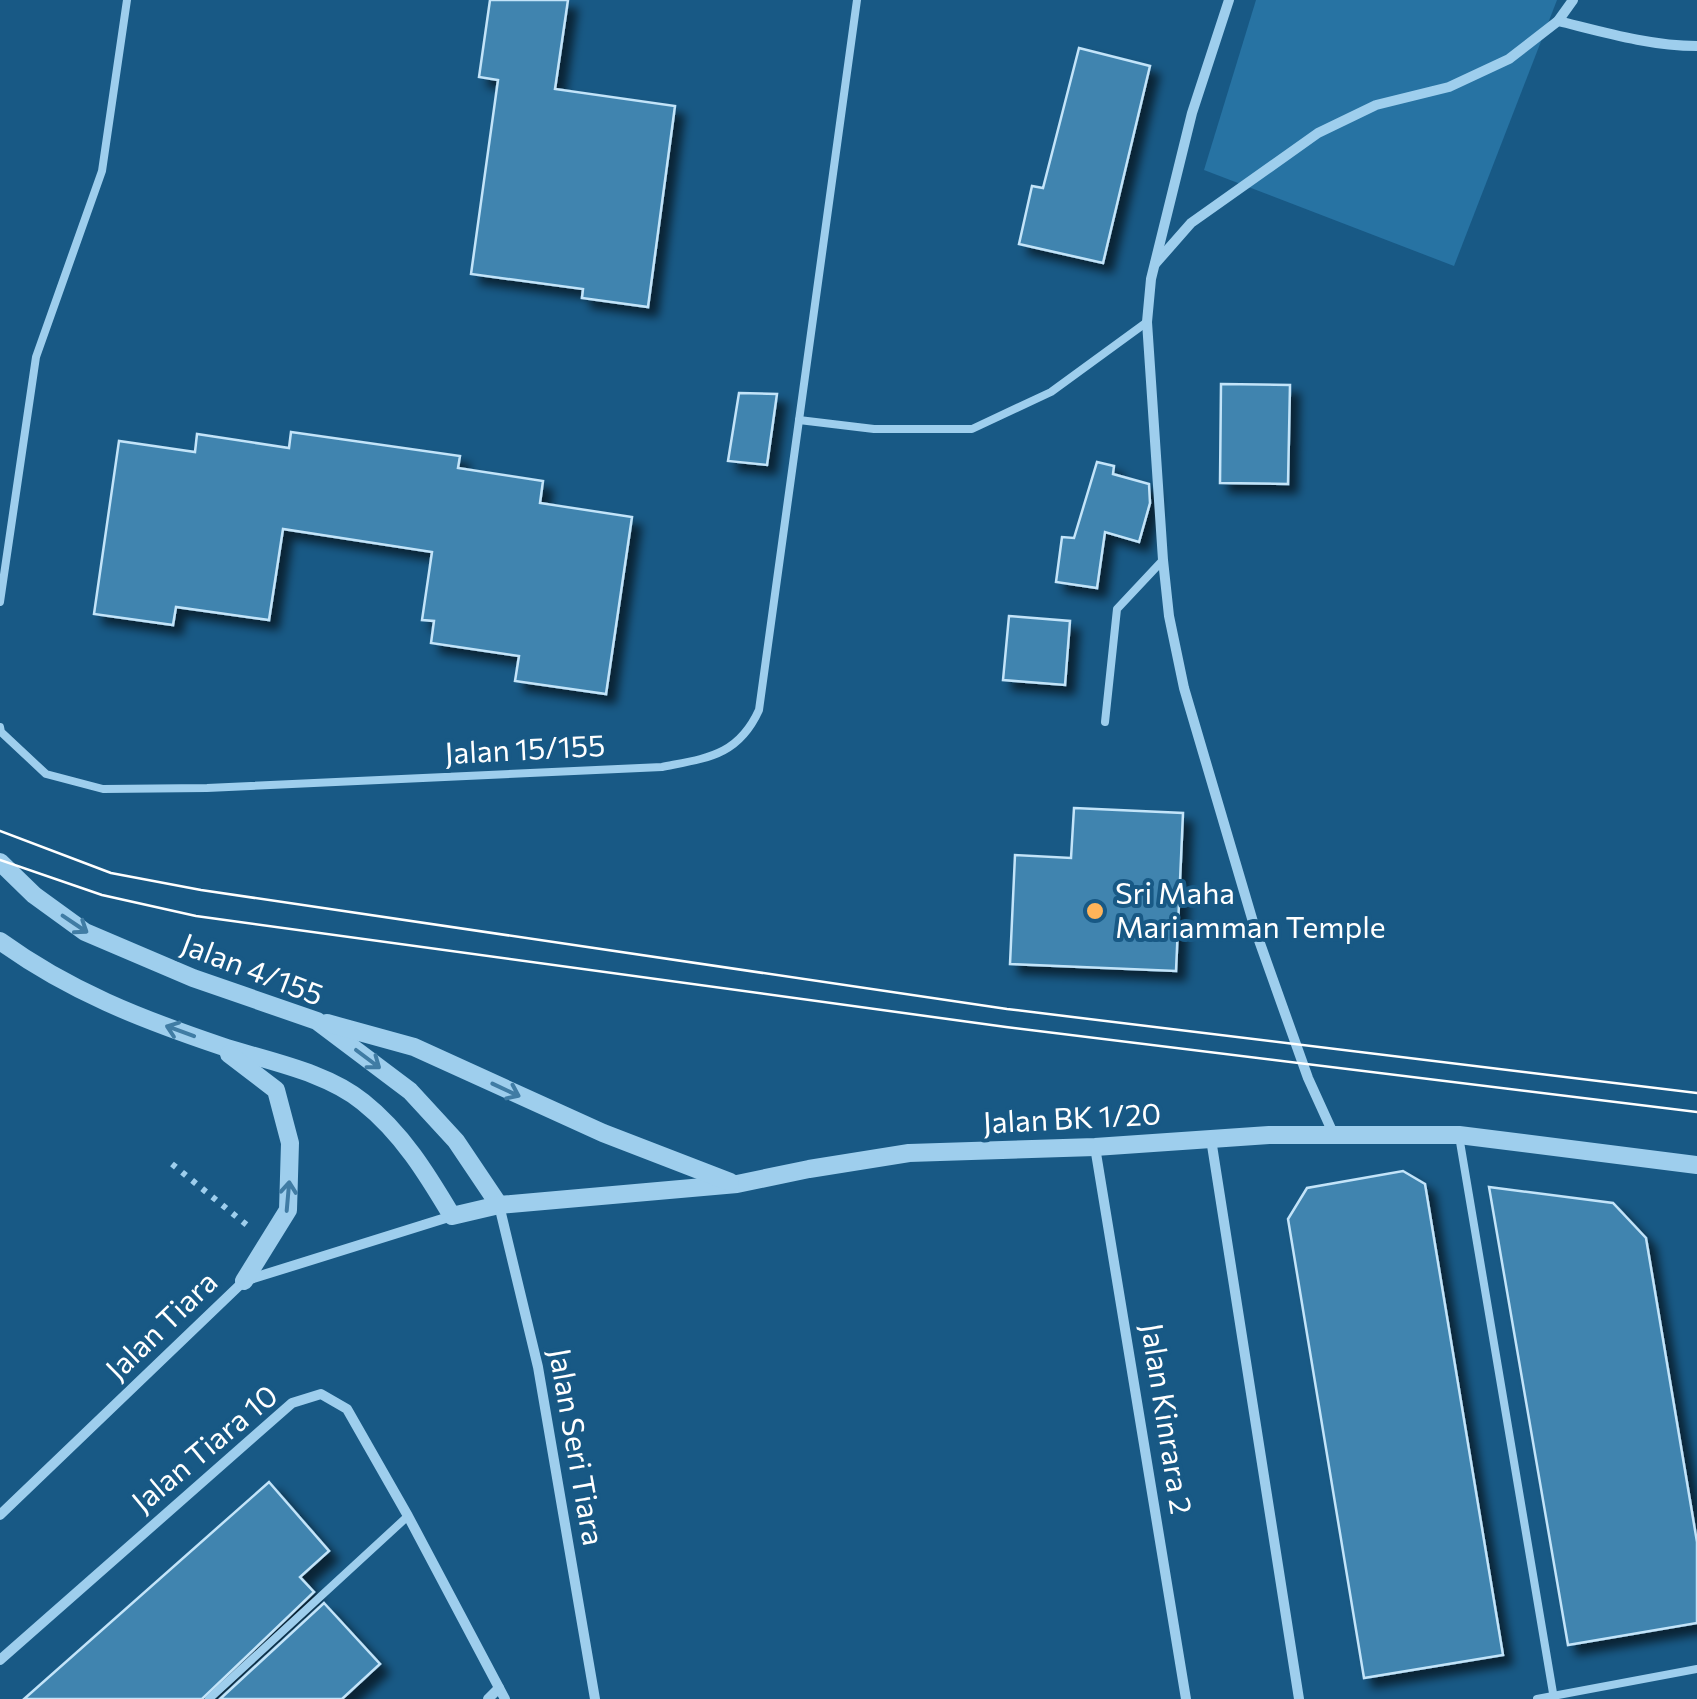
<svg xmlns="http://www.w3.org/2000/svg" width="1697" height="1699" font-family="Commissioner,sans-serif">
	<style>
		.green { fill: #2773a3 }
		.building { fill: #4084af; stroke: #c3e4f9; stroke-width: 2.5; filter: url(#shadow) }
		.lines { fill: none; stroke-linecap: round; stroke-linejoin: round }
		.path { stroke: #9eceed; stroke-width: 6; stroke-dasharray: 5 8; stroke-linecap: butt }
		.service { stroke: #9eceed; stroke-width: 8 }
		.minor { stroke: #9eceed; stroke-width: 10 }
		.tertiary { stroke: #9eceed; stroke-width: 18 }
		.tram { stroke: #fff; stroke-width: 2.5 }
		.oneway { stroke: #407ca4 }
		.poi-dot { fill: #ffb459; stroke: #185985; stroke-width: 4 }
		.labels { text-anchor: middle; stroke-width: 8; stroke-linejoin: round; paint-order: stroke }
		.street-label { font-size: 30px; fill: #fff; stroke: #185985 }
		.poi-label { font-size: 30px; fill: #fff; stroke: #185985; text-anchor: start }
	</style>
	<defs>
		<filter id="shadow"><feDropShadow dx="9" dy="9" stdDeviation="5" flood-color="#0009"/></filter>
	</defs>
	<rect width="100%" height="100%" fill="#185985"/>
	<polygon class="green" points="1256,0 1557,0 1454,266 1204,170"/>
	<g class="building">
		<polygon points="490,0 568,0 555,89 675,106 648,307 582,298 583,289 471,274 498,80 479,77"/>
		<polygon points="1079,48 1150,66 1103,263 1019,244 1032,186 1043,188"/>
		<polygon points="1221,384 1290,385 1288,484 1220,483"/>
		<polygon points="739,393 777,394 767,465 728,461"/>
		<polygon points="291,432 460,456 458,468 543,481 540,503 632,517 606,694 515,681 519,656 431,643 434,621 422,620 432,552 283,529 269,620 176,607 173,625 94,614 119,441 195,452 197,434 289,448"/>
		<polygon points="1097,462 1114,466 1113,474 1149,484 1150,503 1139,542 1105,532 1097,588 1056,582 1062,537 1074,538"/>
		<polygon points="1009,616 1070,621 1065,685 1003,680"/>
		<polygon points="1074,808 1183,813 1176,971 1010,964 1015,855 1071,858"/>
		<polygon points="1403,1171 1425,1184 1503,1655 1364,1678 1288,1219 1307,1188"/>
		<polygon points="1489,1187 1613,1203 1646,1238 1697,1542 1697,1623 1568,1645"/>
		<polygon points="269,1482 329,1551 300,1577 314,1592 202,1699 24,1699"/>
		<polygon points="324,1603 380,1664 342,1699 220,1699"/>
	</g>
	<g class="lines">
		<polyline class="path" points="172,1164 248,1226"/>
		<g class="service">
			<polyline points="799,420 874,429 972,429 1051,392 1147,322"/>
			<polyline points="0,602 36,357 102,171 127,0"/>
			<polyline points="1105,722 1117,609 1163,560"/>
			<path d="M0,727L1,732L46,774L103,789L207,788L662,767C707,758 738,756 759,710L857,0"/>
			<polyline points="1459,1136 1554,1699"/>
			<polyline points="209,1699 408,1516"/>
			<polyline points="1537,1699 1697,1669"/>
		</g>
		<g class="minor">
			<polyline points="1229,0 1192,113 1151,279 1147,322 1163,560 1169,616 1184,688 1256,932 1308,1078 1333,1133"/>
			<path d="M1558,21C1603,32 1650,46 1697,46"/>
			<polyline points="1155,264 1191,223 1318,133 1376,105 1449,87 1509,59 1558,21 1573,0"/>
			<polyline points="1211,1139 1299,1699"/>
			<polyline points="1095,1147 1186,1699"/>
			<polyline points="499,1205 538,1367 595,1699"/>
			<polyline points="0,1515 244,1281 452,1216"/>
			<polyline points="0,1660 292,1403 321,1394 347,1409 408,1516 505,1699"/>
			<polyline points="488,1699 499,1688"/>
		</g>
		<g class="tertiary">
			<polyline points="0,862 34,895 85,932 193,978 317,1021 410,1091 456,1141 499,1205"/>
			<path d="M0,941C69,991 141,1019 221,1046C266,1061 325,1071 363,1102C402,1133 427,1174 452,1216L499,1205L737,1184L809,1169L909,1153L1095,1147L1269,1135H1459L1697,1165"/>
			<polyline points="327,1023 414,1047 603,1133 730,1182"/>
			<polyline points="229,1054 276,1090 290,1143 288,1210 244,1281"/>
		</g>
		<g class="tram">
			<polyline points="0,831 111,873 201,890 1007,1009 1697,1093"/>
			<polyline points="0,860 102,895 196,916 1006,1027 1697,1112"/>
		</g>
	</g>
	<defs><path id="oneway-shaft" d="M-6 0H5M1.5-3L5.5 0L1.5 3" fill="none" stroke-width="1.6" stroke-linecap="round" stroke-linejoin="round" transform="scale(2.5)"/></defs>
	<g class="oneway">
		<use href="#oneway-shaft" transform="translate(75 924) rotate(34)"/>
		<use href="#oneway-shaft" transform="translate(180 1031) rotate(-160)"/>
		<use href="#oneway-shaft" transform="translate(368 1059) rotate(37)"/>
		<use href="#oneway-shaft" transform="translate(506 1090) rotate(25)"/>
		<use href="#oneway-shaft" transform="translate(288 1196) rotate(-85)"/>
	</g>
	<circle class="poi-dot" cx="1095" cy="911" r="10"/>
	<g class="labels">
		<g class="street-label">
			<text transform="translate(525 750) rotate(-3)" y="10">Jalan 15/155</text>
			<text transform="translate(252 970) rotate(21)" y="10">Jalan 4/155</text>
			<text transform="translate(1072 1119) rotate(-3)" y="10">Jalan BK 1/20</text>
			<text transform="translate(162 1326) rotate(-44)" y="10">Jalan Tiara</text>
			<text transform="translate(1166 1419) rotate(81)" y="10">Jalan Kinrara 2</text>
			<text transform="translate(576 1447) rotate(80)" y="10">Jalan Seri Tiara</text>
			<text transform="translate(205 1449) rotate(-40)" y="10">Jalan Tiara 10</text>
		</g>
		<g class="poi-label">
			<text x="1115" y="904">Sri Maha<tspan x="1115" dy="34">Mariamman Temple</tspan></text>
		</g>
	</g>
</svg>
